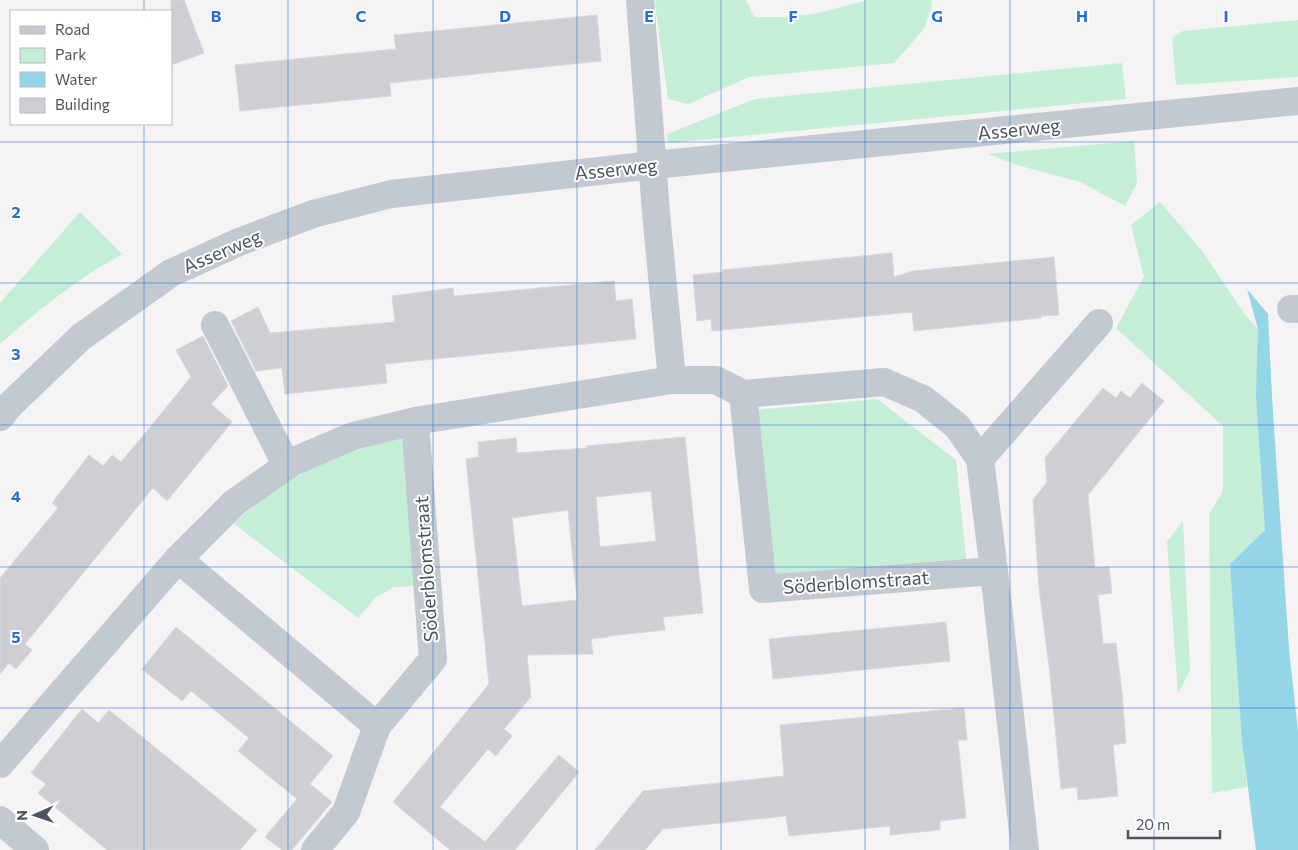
<svg xmlns="http://www.w3.org/2000/svg" width="1298" height="850" font-family="Commissioner,sans-serif">
	<style>
		.green { fill: #c5eed6 }
		.water { fill: #95d5e8 }
		.building { fill: #cdcfd4; stroke: #d7d9dd; fill-rule: evenodd }
		.lines { fill: none; stroke-linecap: round; stroke-linejoin: round }
		.minor { stroke: #c2c9d0; stroke-width: 28 }
		.grid { fill: none; stroke: #2670db; stroke-width: 1; stroke-opacity: 0.55 }
		.labels { text-anchor: middle; stroke-width: 4; stroke-linejoin: round; paint-order: stroke }
		.street-label { font-size: 19px; fill: #4b555f; stroke: #fff }
		.grid-label { font-size: 16px; text-anchor: middle; font-weight: bold; fill: #2670db; stroke: #fff; stroke-width: 4; stroke-linejoin: round; paint-order: stroke }
	</style>
	<rect width="100%" height="100%" fill="#f5f3f3"/>
	<g class="green">
		<polygon points="656,0 746,0 754,17 785,17 814,14 868,0 931,0 932,4 924,29 894,63 749,77 688,104 668,99 655,4"/>
		<polygon points="1298,20 1298,77 1176,85 1172,38 1183,31"/>
		<polygon points="1122,63 1126,99 668,143 667,134 755,99"/>
		<polygon points="1134,141 1137,183 1125,206 1080,182 1017,165 988,154"/>
		<polygon points="1160,202 1203,252 1246,316 1258,329 1265,530 1230,564 1247,787 1212,793 1209,514 1223,491 1223,426 1116,328 1144,277 1131,225"/>
		<path d="M80,212L122,254C77,279 38,310 0,344V303Z"/>
		<polygon points="877,399 956,460 967,567 765,582 755,410"/>
		<path d="M402,436L416,586L394,587L375,598L358,618L233,523C258,503 283,482 312,468C341,454 371,445 402,436Z"/>
		<polygon points="1183,521 1190,671 1178,693 1167,542"/>
	</g>
	<polygon class="water" points="1247,289 1268,314 1272,397 1289,649 1298,731 1298,850 1256,850 1242,741 1230,564 1265,530 1256,396 1258,329"/>
	<g class="building">
		<polygon points="171,0 184,0 204,53 171,65"/>
		<polygon points="597,15 601,61 390,83 391,96 240,111 235,65 396,49 394,35"/>
		<polygon points="892,253 894,277 913,271 1054,257 1059,315 1041,316 1041,318 914,331 912,312 712,331 711,319 697,321 693,275 723,272 722,270"/>
		<polygon points="614,281 616,301 632,299 636,339 385,364 387,383 285,394 282,368 256,371 231,321 258,307 270,333 395,322 392,296 453,288 454,296"/>
		<polygon points="203,336 228,386 211,404 232,422 167,501 153,488 25,644 32,650 16,669 9,663 0,674 0,578 58,508 52,503 89,455 103,466 112,455 121,462 137,443 191,377 176,350"/>
		<polygon points="1142,383 1164,401 1088,495 1095,568 1109,567 1112,593 1098,595 1103,644 1116,643 1122,693 1126,743 1113,745 1118,796 1078,800 1077,787 1061,789 1050,675 1039,588 1033,500 1047,482 1045,458 1103,388 1116,398 1121,391 1130,398"/>
		<path d="M685,437L703,613L663,617L665,630L608,636V637L591,639L593,654L527,655L531,697L504,729L512,736L496,756L488,749L440,807L485,842L559,755L579,772L515,850H450L393,802L489,684L466,459L479,457L478,442L516,438L517,453L587,448L586,446ZM651,491L656,541L600,547L596,497ZM568,510L577,600L522,606L512,518Z"/>
		<polygon points="946,622 950,661 773,679 769,639"/>
		<polygon points="176,627 333,756 310,784 332,802 292,850 282,850 265,837 297,799 238,751 249,738 191,691 182,701 142,669"/>
		<polygon points="964,708 967,740 958,740 966,818 940,821 940,830 890,835 890,826 789,836 786,816 663,829 645,850 595,850 643,791 784,776 780,725"/>
		<polygon points="82,709 98,723 109,710 257,830 240,850 107,850 38,793 46,784 31,773"/>
	</g>
	<g class="lines">
		<g class="minor">
			<polyline points="640,0 656,213 672,380"/>
			<polyline points="1291,309 1298,309"/>
			<polyline points="215,325 287,466"/>
			<polyline points="743,394 763,589 994,571"/>
			<polyline points="0,417 11,404 81,337 171,273 239,242 313,214 391,194 653,165 1298,101"/>
			<polyline points="980,459 1099,323"/>
			<polyline points="178,559 377,726"/>
			<polyline points="0,764 178,559 234,503 292,462 353,436 415,421 672,380 716,380 743,394 884,382 923,399 957,426 980,459 994,571 1025,850"/>
			<polyline points="0,820 35,850"/>
			<polyline points="315,850 346,812 377,726 433,659 415,421"/>
		</g>
	</g>
	<path class="grid" d="M144,0V11M288,0V850M433,0V850M577,0V850M721,0V850M865,0V850M1010,0V850M1154,0V850M144,124V850M0,142H1298M0,283H1298M0,425H1298M0,567H1298M0,708H1298"/>
	<g class="labels">
		<g class="street-label">
			<text transform="translate(1019 129) rotate(-6)" y="7">Asserweg</text>
			<text transform="translate(616 169) rotate(-6)" y="7">Asserweg</text>
			<text transform="translate(222 251) rotate(-23)" y="7">Asserweg</text>
			<text transform="translate(426 569) rotate(-94)" y="7">Söderblomstraat</text>
			<text transform="translate(856 582) rotate(-4)" y="7">Söderblomstraat</text>
		</g>
	</g>
	<g class="grid-label">
		<text x="216" y="22">B</text>
		<text x="361" y="22">C</text>
		<text x="505" y="22">D</text>
		<text x="649" y="22">E</text>
		<text x="793" y="22">F</text>
		<text x="937" y="22">G</text>
		<text x="1082" y="22">H</text>
		<text x="1226" y="22">I</text>
		<text x="16" y="218">2</text>
		<text x="16" y="360">3</text>
		<text x="16" y="502">4</text>
		<text x="16" y="643">5</text>
	</g>
	<rect x="10" y="10" width="162" height="115" fill="#ffffff" stroke="#b7bbbf"/>
	<rect x="20" y="26" width="25" height="8" fill="#c2c9d0" stroke="#b7bbbf"/>
	<text x="55" y="35" font-size="15" fill="#4b555f">Road</text>
	<rect x="20" y="48" width="25" height="15" fill="#c5eed6" stroke="#b7bbbf"/>
	<text x="55" y="60" font-size="15" fill="#4b555f">Park</text>
	<rect x="20" y="72" width="25" height="15" fill="#95d5e8" stroke="#b7bbbf"/>
	<text x="55" y="85" font-size="15" fill="#4b555f">Water</text>
	<rect x="20" y="98" width="25" height="15" fill="#cdcfd4" stroke="#b7bbbf"/>
	<text x="55" y="110" font-size="15" fill="#4b555f">Building</text>
	<g transform="translate(35 815) rotate(268)" stroke="#ffffff" stroke-width="4" paint-order="stroke">
	<path d="M0-4L9 19L0 12L-9 19Z" fill="#4b555f"/>
	<text y="-8" font-size="14" font-weight="bold" text-anchor="middle" fill="#4b555f">N</text>
	</g>
	<path d="M1128 830v8h92v-8" fill="none" stroke="#4b555f" stroke-width="2.5"/>
	<text x="1136" y="830" font-size="15" fill="#4b555f" stroke="#ffffff" stroke-width="4" paint-order="stroke">20 m</text>
</svg>
